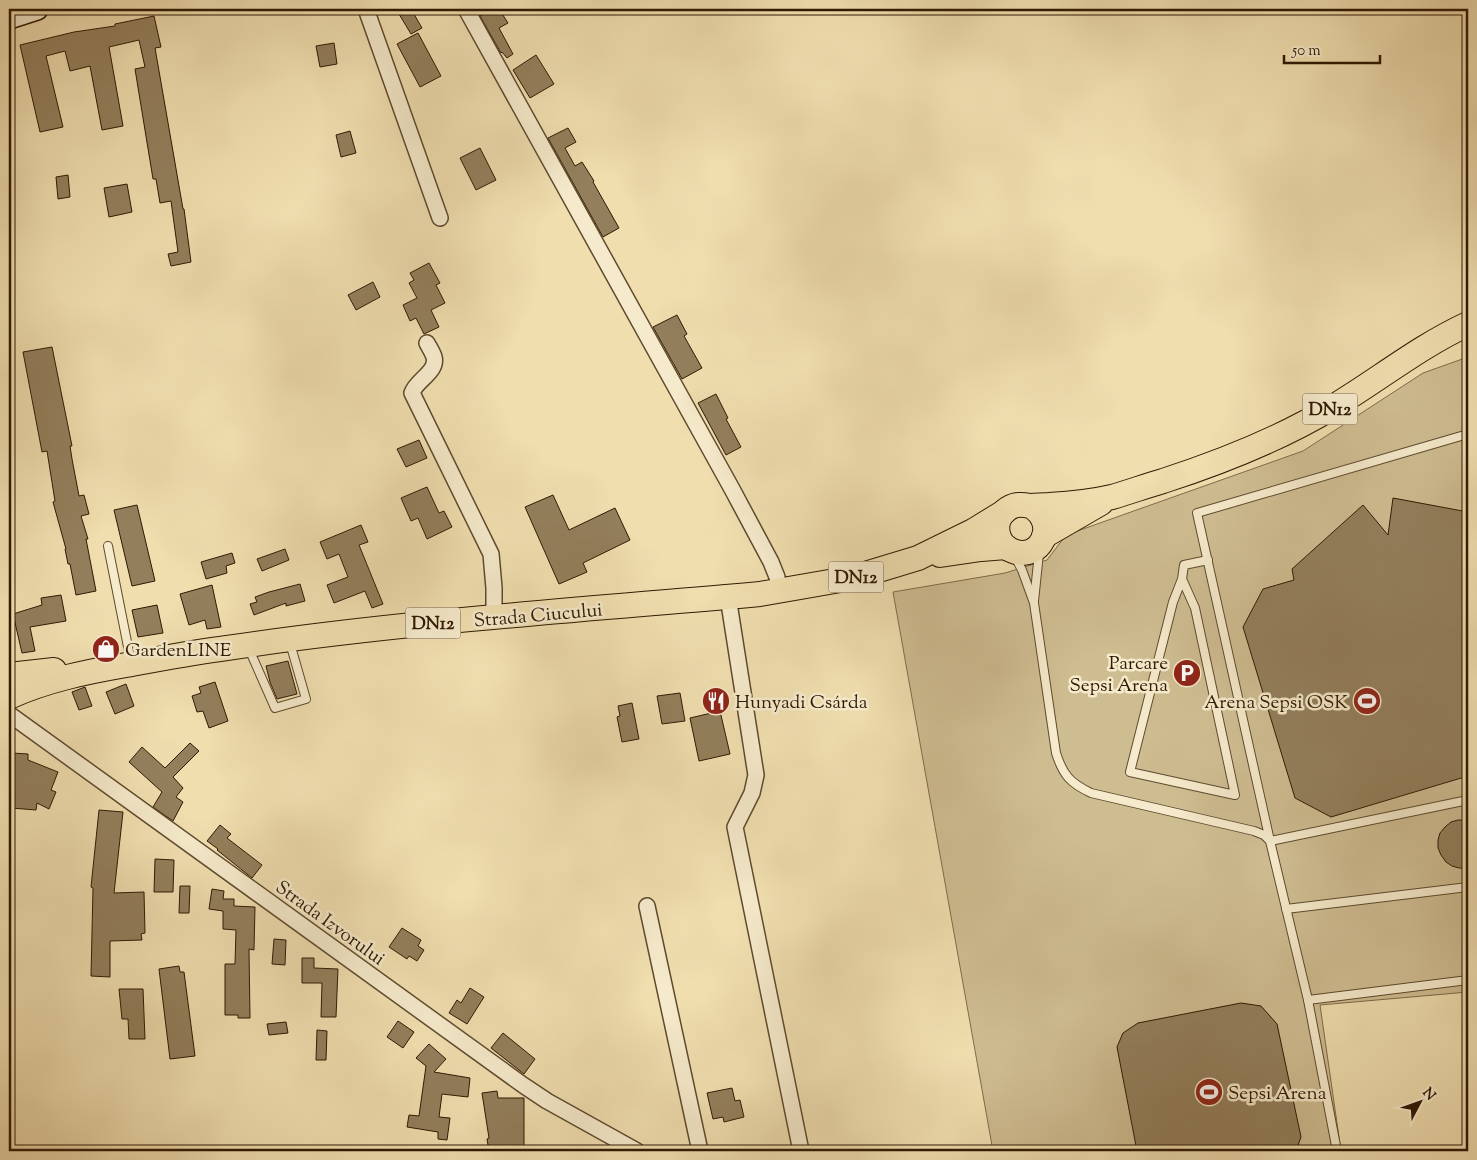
<svg xmlns="http://www.w3.org/2000/svg" width="1477" height="1160" font-family="'Sorts Mill Goudy',serif">
	<style>
		.green { fill: #cfbd92; stroke: #7f6b4a }
		.building { fill: #937f5c; stroke: #2f1903 }
		.lines { fill: none; stroke-linecap: round; stroke-linejoin: round }
		.service-casing { stroke: #5f4a2e; stroke-width: 10 }
		.minor-casing { stroke: #5f4a2e; stroke-width: 18 }
		.secondary-casing { stroke: #2f1903; stroke-width: 24 }
		.primary-casing { stroke: #2f1903; stroke-width: 26 }
		.service { stroke: #f5eacb; stroke-width: 8 }
		.minor { stroke: #f5eacb; stroke-width: 15 }
		.secondary { stroke: #f5eacb; stroke-width: 21 }
		.primary { stroke: #f0deaf; stroke-width: 24 }
		.labels { text-anchor: middle; stroke-width: 5; stroke-linejoin: round; paint-order: stroke }
		.shield { fill: #f5eacb; stroke: #6a583f; stroke-width: 1 }
		.shield-label { font-size: 18px; font-weight: bold; fill: #2f1903 }
		.street-label { font-size: 19px; fill: #2f1903; stroke: #f5eacb }
		.poi-label { font-size: 19px; fill: #2f1903; stroke: #f5eacb; text-anchor: start }
	</style>
	<rect width="100%" height="100%" fill="#f0deaf"/>
	<filter id="stains"><feTurbulence type="fractalNoise" baseFrequency=".004" numOctaves="4"/><feColorMatrix values="0 0 0 0 .2 0 0 0 0 .09 0 0 0 0 .02 0 0 0 .5 -.17"/></filter>
	<radialGradient id="worn" r=".72"><stop offset=".6" stop-color="#630" stop-opacity="0"/><stop offset="1" stop-color="#630" stop-opacity=".3"/></radialGradient>
	<polygon class="green" points="1468,357 1468,992 1320,1005 1341,1151 993,1151 893,592 1005,573 1047,560 1066,535 1303,451 1423,373"/>
	<g class="building">
		<polygon points="396,9 411,9 422,28 411,34"/>
		<polygon points="491,9 499,9 508,23 499,28 513,54 507,58 502,52 501,53 480,16"/>
		<polygon points="154,16 161,47 155,48 183,209 184,209 191,262 171,266 168,254 178,252 171,201 160,203 156,179 153,179 135,69 145,67 139,40 109,47 123,126 102,130 90,66 70,71 65,51 46,56 63,127 40,132 20,45 74,32 115,26 115,24"/>
		<polygon points="418,33 441,76 420,87 397,44"/>
		<polygon points="334,43 337,64 320,67 316,46"/>
		<polygon points="536,55 554,84 530,98 513,70"/>
		<polygon points="568,128 576,142 565,148 575,166 582,162 594,181 593,182 619,228 603,237 548,138"/>
		<polygon points="350,131 356,153 341,157 336,135"/>
		<polygon points="480,148 496,180 476,190 460,158"/>
		<polygon points="68,175 70,197 58,199 56,177"/>
		<polygon points="127,184 132,212 109,217 104,188"/>
		<polygon points="429,263 440,283 436,285 445,303 431,310 439,327 424,334 416,318 410,321 403,305 417,298 409,283 414,280 410,273"/>
		<polygon points="373,282 380,297 356,310 348,295"/>
		<polygon points="677,315 687,334 684,336 702,368 682,379 653,327"/>
		<polygon points="52,347 72,446 70,446 72,459 79,496 84,495 89,514 81,516 88,539 86,539 96,591 76,595 70,564 68,564 65,549 66,549 53,502 55,501 47,451 42,452 23,352"/>
		<polygon points="716,394 728,418 726,419 741,447 726,455 698,403"/>
		<polygon points="419,440 427,458 406,467 397,449"/>
		<polygon points="427,487 439,513 444,511 452,527 427,539 418,518 411,521 401,498"/>
		<polygon points="553,495 569,530 615,508 630,540 583,563 587,572 559,584 525,507"/>
		<polygon points="1393,498 1468,512 1468,776 1331,817 1295,798 1243,627 1263,589 1294,580 1292,569 1363,505 1388,535"/>
		<polygon points="137,505 155,581 132,586 114,510"/>
		<polygon points="361,525 368,542 359,545 383,604 372,608 365,591 334,603 327,585 348,577 339,554 327,559 320,542"/>
		<polygon points="285,549 289,560 262,571 257,559"/>
		<polygon points="232,553 235,563 226,566 227,573 206,579 201,562"/>
		<polygon points="300,584 305,601 286,606 286,603 254,615 250,604 257,602 255,597 269,592"/>
		<polygon points="212,585 221,627 207,629 205,620 189,625 180,594"/>
		<polygon points="61,595 66,621 30,627 35,651 22,653 13,614 42,605 41,598"/>
		<polygon points="157,605 163,633 138,637 132,610"/>
		<polygon points="288,661 297,694 277,699 270,682 266,666"/>
		<polygon points="215,682 228,721 209,728 203,711 197,712 192,696 201,693 199,687"/>
		<polygon points="126,684 134,706 115,714 106,692"/>
		<polygon points="85,687 92,706 79,710 72,692"/>
		<polygon points="680,693 685,721 662,724 657,696"/>
		<polygon points="632,703 639,739 622,742 617,717 620,716 618,706"/>
		<polygon points="720,711 730,754 699,761 690,718"/>
		<polygon points="190,743 199,751 173,777 183,788 176,797 183,802 173,821 153,807 162,792 129,762 142,747 165,768"/>
		<polygon points="12,753 28,754 28,760 58,772 51,790 56,792 49,809 37,803 36,810 11,808 13,778 10,778"/>
		<polygon points="99,810 123,812 114,893 144,892 145,933 141,934 142,940 110,941 110,977 91,976 93,888 91,887"/>
		<polygon points="1458,820 1468,820 1468,868 1459,868 1452,866 1446,862 1441,855 1438,848 1438,840 1440,833 1445,827 1451,822"/>
		<polygon points="220,825 231,834 227,838 262,865 252,878 217,850 218,849 207,841"/>
		<polygon points="155,859 174,860 173,892 154,892"/>
		<polygon points="180,886 190,886 189,913 179,913"/>
		<polygon points="212,889 224,891 223,899 234,899 234,906 255,907 254,950 249,949 250,1018 238,1018 238,1015 225,1015 225,964 235,964 236,930 223,929 223,911 209,909"/>
		<polygon points="402,928 421,940 418,946 424,950 417,961 409,956 407,959 389,947"/>
		<polygon points="274,939 286,940 285,965 272,964"/>
		<polygon points="302,958 314,958 314,968 338,969 336,1017 321,1017 322,983 302,983"/>
		<polygon points="179,966 180,972 184,972 195,1056 170,1059 159,969"/>
		<polygon points="470,988 484,997 467,1024 449,1013 457,1000 461,1003"/>
		<polygon points="119,989 143,989 145,1039 129,1039 128,1019 122,1019"/>
		<polygon points="1241,1003 1261,1006 1277,1024 1301,1137 1296,1151 1137,1151 1117,1047 1123,1033 1138,1023"/>
		<polygon points="398,1021 414,1032 403,1048 387,1037"/>
		<polygon points="286,1022 288,1033 269,1035 267,1024"/>
		<polygon points="317,1030 327,1031 326,1060 316,1060"/>
		<polygon points="503,1033 535,1059 524,1074 491,1048"/>
		<polygon points="429,1044 446,1059 434,1072 470,1078 468,1097 442,1094 439,1117 450,1118 447,1140 438,1139 438,1132 407,1127 409,1115 419,1116 426,1066 416,1058"/>
		<polygon points="732,1088 735,1101 740,1100 744,1117 724,1122 723,1117 713,1119 707,1093"/>
		<polygon points="497,1091 498,1098 524,1098 524,1146 499,1146 500,1151 489,1151 487,1139 489,1138 482,1093"/>
	</g>
	<g class="lines">
		<defs>
			<g id="service">
				<polyline points="1468,434 1197,513 1270,841 1468,800"/>
				<polyline points="108,546 131,662"/>
				<path d="M1014,555L1022,570L1034,603L1056,753C1063,775 1070,783 1091,793L1254,831L1264,835L1270,841L1308,1000L1337,1151"/>
				<polyline points="1182,579 1195,608 1235,795 1130,772 1173,602 1182,579 1184,565 1208,560"/>
				<polyline points="1034,601 1039,553"/>
				<polyline points="249,649 275,708 306,699 290,643"/>
				<polyline points="1286,909 1468,887"/>
				<polyline points="1308,1000 1468,980"/>
			</g>
			<g id="minor">
				<polyline points="366,9 440,218"/>
				<polyline points="466,9 732,489 771,562 777,577"/>
				<path d="M427,343C429,347 433,353 434,357C438,372 416,380 412,393L491,554L494,588V618"/>
				<polyline points="728,597 756,775 752,793 735,827 801,1151"/>
				<polyline points="9,714 523,1085 547,1101 637,1151"/>
				<polyline points="647,906 700,1151"/>
			</g>
			<polyline id="secondary" points="9,18 37,9"/>
			<g id="primary">
				<path d="M1031,506C1060,524 1040,562 1013,551C996,545 992,522 1005,511C1013,504 1020,504 1030,506C1036,506 1043,505 1049,505C1067,504 1095,501 1112,497C1129,492 1146,486 1163,481C1222,462 1280,439 1333,407C1378,380 1420,346 1468,324"/>
				<polyline points="1044,536 1101,503"/>
				<polyline points="940,555 981,549 1006,547"/>
				<polyline points="9,675 54,670"/>
				<path d="M9,697C46,680 86,672 126,665C158,659 189,653 220,649C399,622 580,610 760,594L852,578L918,558L973,531L1004,512"/>
			</g>
		</defs>
		<use href="#service" class="service-casing"/>
		<use href="#minor" class="minor-casing"/>
		<use href="#secondary" class="secondary-casing"/>
		<use href="#primary" class="primary-casing"/>
		<use href="#service" class="service"/>
		<use href="#minor" class="minor"/>
		<use href="#secondary" class="secondary"/>
		<use href="#primary" class="primary"/>
	</g>
	<defs>
		<symbol id="shop-disc" viewBox="-11 -11 22 22"><circle r="9.5" fill="#8f2418" stroke="#f5eacb"/><path d="M-5-2.5h2.3a2.7 3.5 0 0 1 5.4 0H5L5.5 6h-11ZM-1.5-2.5h3a1.5 2.3 0 0 0-3 0Z" fill="#fff"/></symbol>
		<symbol id="parking-disc" viewBox="-11 -11 22 22"><circle r="9.5" fill="#8f2418" stroke="#f5eacb"/><path d="M-3.5-5.5H1a3.5 3.5 0 0 1 0 7H-1V5.5H-3.5ZM-1-3.4V-.6H.8a1.4 1.4 0 0 0 0-2.8Z" fill="#fff"/></symbol>
		<symbol id="restaurant-disc" viewBox="-11 -11 22 22"><circle r="9.5" fill="#8f2418" stroke="#f5eacb"/><path d="M-5-6h1v4h1v-4h1v4h1v-4h1v5L-1.5 .5V6h-2V.5L-5-1ZM5-6V6H3V1.5H1.5Q1.5-4 5-6Z" fill="#fff"/></symbol>
		<symbol id="stadium-disc" viewBox="-11 -11 22 22"><circle r="9.5" fill="#8f2418" stroke="#f5eacb"/><path d="M0-5a6.5 5 0 1 0 0 10a6.5 5 0 1 0 0-10ZM-3.5-1.8h7v3.6h-7Z" fill="#fff"/></symbol>
	</defs>
	<g fill-rule="evenodd">
		<use href="#shop-disc" x="90" y="633" width="32" height="32"/>
		<use href="#parking-disc" x="1171" y="657" width="32" height="32"/>
		<use href="#restaurant-disc" x="700" y="685" width="32" height="32"/>
		<use href="#stadium-disc" x="1351" y="685" width="32" height="32"/>
		<use href="#stadium-disc" x="1193" y="1076" width="32" height="32"/>
	</g>
	<g class="labels">
		<g class="shield">
			<rect x="1302.5" y="393.5" width="55" height="31" rx="4"/>
			<rect x="828.5" y="561.5" width="55" height="31" rx="4"/>
			<rect x="405.5" y="607.5" width="55" height="31" rx="4"/>
		</g>
		<g class="shield-label">
			<text x="1330" y="415">DN12</text>
			<text x="856" y="583">DN12</text>
			<text x="433" y="629">DN12</text>
		</g>
		<g class="street-label">
			<text transform="translate(538 614) rotate(-5)" y="7">Strada Ciucului</text>
			<text transform="translate(331 922) rotate(36)" y="7">Strada Izvorului</text>
		</g>
		<g class="poi-label">
			<text x="125" y="656">GardenLINE</text>
			<text x="1168" y="669" text-anchor="end">Parcare<tspan x="1168" dy="22">Sepsi Arena</tspan></text>
			<text x="735" y="708">Hunyadi Csárda</text>
			<text x="1348" y="708" text-anchor="end">Arena Sepsi OSK</text>
			<text x="1228" y="1099">Sepsi Arena</text>
		</g>
	</g>
	<rect width="1477" height="1160" fill="none" stroke="#f0deaf" stroke-width="30"/>
	<rect x="10" y="10" width="1457" height="1140" fill="none" stroke="#2f1903" stroke-width="2.5"/>
	<rect x="15" y="15" width="1447" height="1130" fill="none" stroke="#2f1903"/>
	<g transform="translate(1420 1102) rotate(49)" stroke="#f5eacb" stroke-width="4" paint-order="stroke">
	<path d="M0-4L9 19L0 12L-9 19Z" fill="#2f1903"/>
	<text y="-8" font-size="14" font-weight="bold" text-anchor="middle" fill="#2f1903">N</text>
	</g>
	<path d="M1284 55v8h96v-8" fill="none" stroke="#2f1903" stroke-width="2.5"/>
	<text x="1292" y="55" font-size="15" fill="#2f1903" stroke="#f5eacb" stroke-width="4" paint-order="stroke">50 m</text>
	<rect width="100%" height="100%" filter="url(#stains)"/>
	<rect width="100%" height="100%" fill="url(#worn)"/>
</svg>
